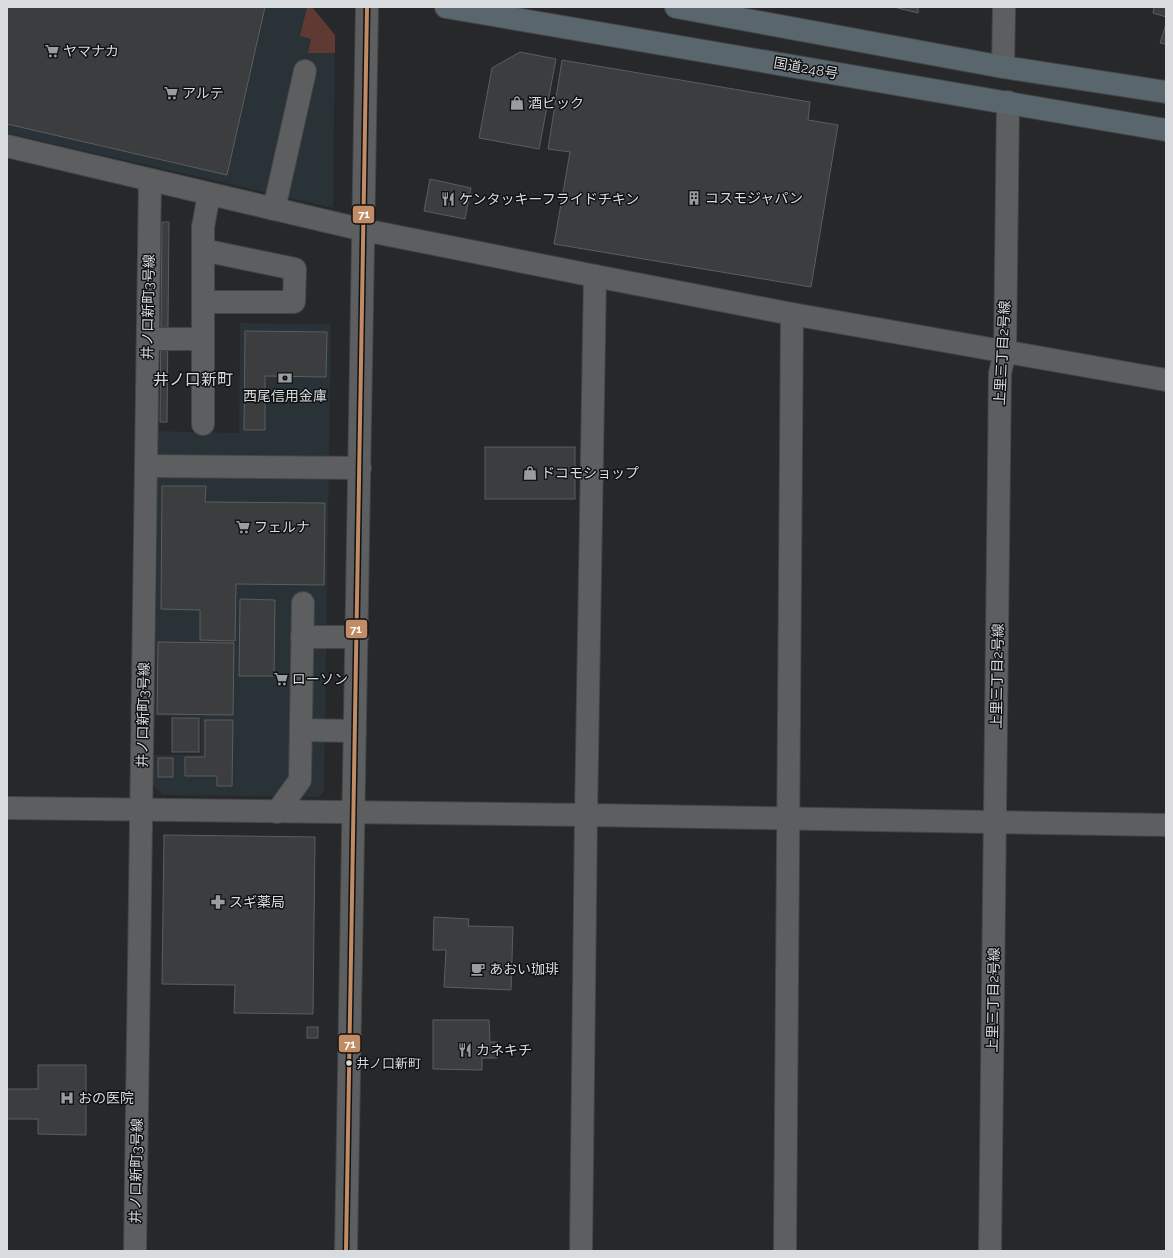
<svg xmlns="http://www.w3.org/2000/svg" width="1173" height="1258" font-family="Raleway,'Noto Sans JP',sans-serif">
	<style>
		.built { fill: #293237 }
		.green { fill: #5e3a32 }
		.building { fill: #3b3d3e; stroke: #5c5d5f }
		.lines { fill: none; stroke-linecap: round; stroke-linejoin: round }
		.minor-casing { stroke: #444547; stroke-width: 24 }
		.highway-casing { stroke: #444547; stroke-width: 24 }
		.minor { stroke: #5d5e60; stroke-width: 22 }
		.highway { stroke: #59666d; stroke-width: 22 }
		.bus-1-casing { stroke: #0f1112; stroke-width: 7 }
		.bus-1 { stroke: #c18c65; stroke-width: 4 }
		.bus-dot { fill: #d9dcde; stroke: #0f1112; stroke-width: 1.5 }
		.labels { text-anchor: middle; stroke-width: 3; stroke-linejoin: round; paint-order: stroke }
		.bus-label { font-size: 13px; fill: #d9dcde; stroke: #0f1112; text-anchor: start }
		.poi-label { font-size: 14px; fill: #d9dcde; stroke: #0f1112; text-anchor: start }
		.street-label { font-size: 14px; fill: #d9dcde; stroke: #0f1112 }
		.quarter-label { font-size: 16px; fill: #d9dcde; stroke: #0f1112 }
		.line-badge { stroke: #0f1112; stroke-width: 1.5 }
		.badge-label { font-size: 11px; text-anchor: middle; font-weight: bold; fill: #fff }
	</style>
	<rect width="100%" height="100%" fill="#26282a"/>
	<g class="built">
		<polygon points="7,7 312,7 335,35 333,208 7,133"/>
		<polygon points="240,323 331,324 324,791 319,797 163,795 154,786 154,755 201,755 201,717 155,716 158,431 239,433"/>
	</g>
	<polygon class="green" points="307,7 312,7 335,35 335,53 308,53 311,39 300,36"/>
	<g class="building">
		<polygon points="7,7 265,7 227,175 7,124"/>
		<polygon points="894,7 918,7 918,13"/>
		<polygon points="1154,7 1166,7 1166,17 1153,13"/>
		<polygon points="1166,24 1166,44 1160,43"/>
		<polygon points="520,52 556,59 539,149 479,138 492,68"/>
		<polygon points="562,60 810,102 808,120 838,125 811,287 554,244 570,152 548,149"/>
		<polygon points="430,179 471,188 465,219 424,211"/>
		<polygon points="162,222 169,222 167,422 160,422"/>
		<polygon points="245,331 327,332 326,377 265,376 265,430 244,430"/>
		<rect x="485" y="447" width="90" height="52"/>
		<polygon points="162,486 206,486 205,502 325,503 324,585 236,584 235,641 200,640 200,610 161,609"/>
		<polygon points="240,599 275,600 274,676 239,676"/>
		<polygon points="158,642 234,643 233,715 157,714"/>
		<rect x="172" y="718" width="27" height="34"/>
		<polygon points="205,720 233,720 232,786 217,786 217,776 185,776 185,757 205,757"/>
		<rect x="158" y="758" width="15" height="19"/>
		<polygon points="164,835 315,837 313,1014 234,1013 235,985 162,984"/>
		<polygon points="434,917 469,919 468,926 513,927 511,990 444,987 446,950 433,950"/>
		<polygon points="433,1020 489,1020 490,1042 497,1042 497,1058 482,1058 482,1070 433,1069"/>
		<rect x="307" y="1027" width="11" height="11"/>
		<polygon points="38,1065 86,1065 86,1135 38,1134 38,1119 7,1119 7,1089 38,1089"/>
	</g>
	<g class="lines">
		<defs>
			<g id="minor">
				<polyline points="1003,67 1004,7"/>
				<polyline points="7,146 364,230 595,276 792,314 1166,380"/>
				<polyline points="274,209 305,71"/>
				<polyline points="203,250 295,269 294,302 203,302"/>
				<polyline points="148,339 203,339"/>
				<polyline points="203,424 203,227 209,194"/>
				<polyline points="146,466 360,468"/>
				<polyline points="302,637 357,637"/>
				<polyline points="301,730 355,731"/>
				<path d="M7,808C393,812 780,817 1166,825"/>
				<polyline points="277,812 300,780 303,603"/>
				<polyline points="135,1251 150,180"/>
				<polyline points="346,1251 367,7"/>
				<polyline points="581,1251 586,815 595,276"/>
				<polyline points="785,1251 792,314"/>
				<polyline points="990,1251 1000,373 1005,352 1008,102"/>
			</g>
			<g id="highway">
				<polyline points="446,7 1166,130"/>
				<polyline points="676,7 1003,67 1166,92"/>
			</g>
		</defs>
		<use href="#minor" class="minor-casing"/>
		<use href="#highway" class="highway-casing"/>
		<use href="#minor" class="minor"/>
		<use href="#highway" class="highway"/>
		<defs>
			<polyline id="bus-1" points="346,1251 367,7"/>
		</defs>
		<use href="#bus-1" class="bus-1-casing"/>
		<use href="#bus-1" class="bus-1"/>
	</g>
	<defs>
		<symbol id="supermarket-bare" viewBox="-9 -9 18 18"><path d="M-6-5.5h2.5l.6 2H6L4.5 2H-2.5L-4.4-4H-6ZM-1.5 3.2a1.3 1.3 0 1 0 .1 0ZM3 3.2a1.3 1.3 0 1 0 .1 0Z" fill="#9a9d9f" stroke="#0f1112" stroke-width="2.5" paint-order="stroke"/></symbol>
		<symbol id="shop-bare" viewBox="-9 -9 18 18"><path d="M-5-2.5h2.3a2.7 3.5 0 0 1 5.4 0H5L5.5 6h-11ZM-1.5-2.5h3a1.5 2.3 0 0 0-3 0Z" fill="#9a9d9f" stroke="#0f1112" stroke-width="2.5" paint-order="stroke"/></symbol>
		<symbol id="building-bare" viewBox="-9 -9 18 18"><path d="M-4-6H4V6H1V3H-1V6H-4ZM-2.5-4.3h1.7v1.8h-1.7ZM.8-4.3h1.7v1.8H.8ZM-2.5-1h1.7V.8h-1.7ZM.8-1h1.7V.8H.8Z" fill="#9a9d9f" stroke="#0f1112" stroke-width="2.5" paint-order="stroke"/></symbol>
		<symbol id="restaurant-bare" viewBox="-9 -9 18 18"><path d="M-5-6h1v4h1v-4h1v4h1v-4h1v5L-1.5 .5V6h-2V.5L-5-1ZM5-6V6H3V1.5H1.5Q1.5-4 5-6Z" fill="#9a9d9f" stroke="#0f1112" stroke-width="2.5" paint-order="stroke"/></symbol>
		<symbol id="bank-bare" viewBox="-9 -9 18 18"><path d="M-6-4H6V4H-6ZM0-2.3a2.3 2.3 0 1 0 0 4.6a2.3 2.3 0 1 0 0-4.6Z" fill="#9a9d9f" stroke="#0f1112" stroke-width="2.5" paint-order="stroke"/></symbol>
		<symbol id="pharmacy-bare" viewBox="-9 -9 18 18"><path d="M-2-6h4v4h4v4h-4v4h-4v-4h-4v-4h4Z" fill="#9a9d9f" stroke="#0f1112" stroke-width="2.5" paint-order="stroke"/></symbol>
		<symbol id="cafe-bare" viewBox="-9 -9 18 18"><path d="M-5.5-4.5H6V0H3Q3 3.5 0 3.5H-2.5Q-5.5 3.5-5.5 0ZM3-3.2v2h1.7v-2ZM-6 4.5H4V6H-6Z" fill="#9a9d9f" stroke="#0f1112" stroke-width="2.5" paint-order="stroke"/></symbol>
		<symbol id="hospital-bare" viewBox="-9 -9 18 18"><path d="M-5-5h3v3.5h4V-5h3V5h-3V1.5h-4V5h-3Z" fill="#9a9d9f" stroke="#0f1112" stroke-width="2.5" paint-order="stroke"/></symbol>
	</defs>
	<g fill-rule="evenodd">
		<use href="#supermarket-bare" x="42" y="41" width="20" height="20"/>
		<use href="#supermarket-bare" x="161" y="83" width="20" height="20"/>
		<use href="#shop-bare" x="507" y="93" width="20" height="20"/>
		<use href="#building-bare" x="684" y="188" width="20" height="20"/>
		<use href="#restaurant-bare" x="438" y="189" width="20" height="20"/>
		<use href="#bank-bare" x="275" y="368" width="20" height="20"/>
		<use href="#shop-bare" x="520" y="463" width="20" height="20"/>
		<use href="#supermarket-bare" x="233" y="517" width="20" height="20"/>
		<use href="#supermarket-bare" x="271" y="669" width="20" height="20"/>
		<use href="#pharmacy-bare" x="208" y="892" width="20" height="20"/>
		<use href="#cafe-bare" x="468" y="959" width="20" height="20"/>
		<use href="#restaurant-bare" x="455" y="1040" width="20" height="20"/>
		<use href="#hospital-bare" x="57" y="1088" width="20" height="20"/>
	</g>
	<circle class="bus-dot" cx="349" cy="1063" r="3.5"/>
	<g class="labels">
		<g class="bus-label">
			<text x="356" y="1068">井ノ口新町</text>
		</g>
		<g class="poi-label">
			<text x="63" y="56">ヤマナカ</text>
			<text x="182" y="98">アルテ</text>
			<text x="528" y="108">酒ビック</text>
			<text x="705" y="203">コスモジャパン</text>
			<text x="459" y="204">ケンタッキーフライドチキン</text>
			<text x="285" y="401" text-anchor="middle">西尾信用金庫</text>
			<text x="541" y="478">ドコモショップ</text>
			<text x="254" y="532">フェルナ</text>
			<text x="292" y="684">ローソン</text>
			<text x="229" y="907">スギ薬局</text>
			<text x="489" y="974">あおい珈琲</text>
			<text x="476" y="1055">カネキチ</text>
			<text x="78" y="1103">おの医院</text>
		</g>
		<g class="street-label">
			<text transform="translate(806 68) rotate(10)" y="5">国道248号</text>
			<text transform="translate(148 307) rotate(-89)" y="5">井ノ口新町3号線</text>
			<text transform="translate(1002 353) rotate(-87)" y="5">上里三丁目2号線</text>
			<text transform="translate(997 676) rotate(-89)" y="5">上里三丁目2号線</text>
			<text transform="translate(143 715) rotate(-89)" y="5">井ノ口新町3号線</text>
			<text transform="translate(993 1000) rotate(-89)" y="5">上里三丁目2号線</text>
			<text transform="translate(136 1171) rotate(-89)" y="5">井ノ口新町3号線</text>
		</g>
		<g class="quarter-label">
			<text x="193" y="385">井ノ口新町</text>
		</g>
	</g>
	<g class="line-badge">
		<rect x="352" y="205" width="23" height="19" rx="4" fill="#c18c65"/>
		<rect x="345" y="619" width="23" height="20" rx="4" fill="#c18c65"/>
		<rect x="338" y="1034" width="23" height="19" rx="4" fill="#c18c65"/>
	</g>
	<g class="badge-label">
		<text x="364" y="218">71</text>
		<text x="356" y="633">71</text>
		<text x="350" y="1048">71</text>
	</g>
	<rect width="1173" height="1258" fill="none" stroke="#d9dcde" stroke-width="16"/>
</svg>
